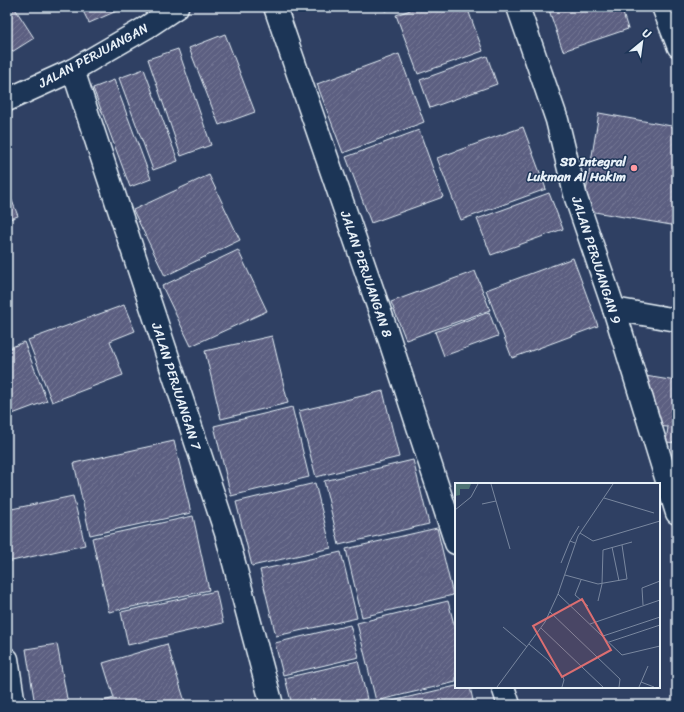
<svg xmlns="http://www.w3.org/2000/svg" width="684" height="712" font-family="Sriracha,sans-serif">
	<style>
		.building { fill: url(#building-hatch); stroke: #e8f1f8 }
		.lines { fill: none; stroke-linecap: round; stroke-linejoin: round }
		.lane-casing { stroke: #e8f1f8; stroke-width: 21 }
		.street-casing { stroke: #e8f1f8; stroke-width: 25 }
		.secondary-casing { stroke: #e8f1f8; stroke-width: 25 }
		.lane { stroke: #1d3557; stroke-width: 18 }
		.street { stroke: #1d3557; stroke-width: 22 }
		.secondary { stroke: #1d3557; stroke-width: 22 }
		.poi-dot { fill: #ff9aa2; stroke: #1d3557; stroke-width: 1.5 }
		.labels { text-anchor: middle; stroke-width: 3; stroke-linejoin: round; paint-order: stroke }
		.street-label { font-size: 13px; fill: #e8f1f8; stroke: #1d3557 }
		.poi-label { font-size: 13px; font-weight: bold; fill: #e8f1f8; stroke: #1d3557; text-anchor: end }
		.inset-road { fill: none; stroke: #79879f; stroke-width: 1 }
		.view { fill: #dc6e71; fill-opacity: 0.15; stroke: #dc6e71; stroke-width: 2 }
		.inset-edge { fill: none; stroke: #e8f1f8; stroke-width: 2 }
	</style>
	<defs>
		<pattern id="building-hatch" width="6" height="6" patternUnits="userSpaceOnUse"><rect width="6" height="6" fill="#5c5e81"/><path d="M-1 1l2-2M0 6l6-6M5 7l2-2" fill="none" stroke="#737694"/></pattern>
	</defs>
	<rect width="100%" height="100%" fill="#2f4063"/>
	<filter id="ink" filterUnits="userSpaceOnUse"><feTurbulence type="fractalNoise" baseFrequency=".025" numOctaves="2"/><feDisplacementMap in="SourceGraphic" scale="8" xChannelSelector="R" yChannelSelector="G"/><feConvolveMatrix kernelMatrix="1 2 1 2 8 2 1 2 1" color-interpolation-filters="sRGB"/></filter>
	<g filter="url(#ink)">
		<g class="building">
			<polygon points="7,7 14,7 34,38 7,55"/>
			<polygon points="81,7 117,7 119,10 89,23"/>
			<polygon points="383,7 395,7 385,11"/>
			<polygon points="419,7 467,7 483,51 418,74 396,15"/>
			<polygon points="548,7 621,7 628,29 563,51"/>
			<polygon points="225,34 255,112 219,125 189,48"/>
			<polygon points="178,49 211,145 181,156 148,59"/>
			<polygon points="399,54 424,122 343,153 317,84"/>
			<polygon points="487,56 497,84 430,108 420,80"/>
			<polygon points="144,69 178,161 153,170 119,78"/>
			<polygon points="114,80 151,179 130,187 93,88"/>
			<polygon points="599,113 677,127 677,226 583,210"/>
			<polygon points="523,127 546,189 461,220 437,158"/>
			<polygon points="419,130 443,197 371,223 346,157"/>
			<polygon points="209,175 240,240 165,276 133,210"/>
			<polygon points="7,188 18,216 7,220"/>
			<polygon points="549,193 563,229 491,255 477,219"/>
			<polygon points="238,250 267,311 191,346 162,286"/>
			<polygon points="573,258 598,326 512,358 486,290"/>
			<polygon points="475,271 490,310 406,340 391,302"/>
			<polygon points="124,305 135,331 110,341 123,375 52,402 28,340"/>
			<polygon points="489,312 498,336 444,356 435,332"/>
			<polygon points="272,336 288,403 221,419 205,351"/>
			<polygon points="24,342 47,401 7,416 7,349"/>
			<polygon points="677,373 677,443 666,442 668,427 654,426 639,375 676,381"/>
			<polygon points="383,391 399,457 316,477 299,411"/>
			<polygon points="292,407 309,477 231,496 214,426"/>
			<polygon points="174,441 191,513 90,535 74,463"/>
			<polygon points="413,460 429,524 339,545 324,481"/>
			<polygon points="315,483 331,548 252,566 236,502"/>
			<polygon points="73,496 85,545 7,562 7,510"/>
			<polygon points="193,516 209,590 109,612 92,538"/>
			<polygon points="437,528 453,595 362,617 346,549"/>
			<polygon points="341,552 357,618 276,636 260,570"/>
			<polygon points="216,591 223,623 128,645 121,612"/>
			<polygon points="448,601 456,632 456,682 376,701 357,623"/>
			<polygon points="350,625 359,657 283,675 275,643"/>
			<polygon points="57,644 68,704 35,705 26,649"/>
			<polygon points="167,644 186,705 90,705 114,698 103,663"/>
			<polygon points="358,661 367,699 339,705 292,705 285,678"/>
			<polygon points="456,686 470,687 474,705 379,704"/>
		</g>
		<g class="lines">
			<defs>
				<polyline id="lane" points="661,7 677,48"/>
				<g id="street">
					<polyline points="275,7 389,338 456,543"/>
					<polyline points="518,7 557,120 576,198 614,309 677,513"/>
					<polyline points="73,70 226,533 272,705"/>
					<polyline points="614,309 677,320"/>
					<polyline points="7,659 14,705"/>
					<polyline points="503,687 509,705"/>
				</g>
				<polyline id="secondary" points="7,100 73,70 147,27 177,7"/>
			</defs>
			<use href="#lane" class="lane-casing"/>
			<use href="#street" class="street-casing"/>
			<use href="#secondary" class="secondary-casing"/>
			<use href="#lane" class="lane"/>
			<use href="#street" class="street"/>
			<use href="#secondary" class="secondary"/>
		</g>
	</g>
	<circle class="poi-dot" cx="634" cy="168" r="4"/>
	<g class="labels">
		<g class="street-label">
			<text transform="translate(93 55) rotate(-28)" y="5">JALAN PERJUANGAN</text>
			<text transform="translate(597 260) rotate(72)" y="5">JALAN PERJUANGAN 9</text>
			<text transform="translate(367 274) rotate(71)" y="5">JALAN PERJUANGAN 8</text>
			<text transform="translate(177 386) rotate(72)" y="5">JALAN PERJUANGAN 7</text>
		</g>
		<g class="poi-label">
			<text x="626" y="166">SD Integral<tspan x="626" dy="15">Lukman Al Hakim</tspan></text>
		</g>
	</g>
	<g transform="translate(455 483)">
		<rect width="205" height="205" fill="#2f4063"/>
		<path d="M0,1H16L14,6H5V12L0,13Z" fill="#4d7274"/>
		<path class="inset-road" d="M36,1L55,66M149,15L199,30M27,21L41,18M0,27L16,14L23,1M125,50L138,58L205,38M115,58L124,43M157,64L164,98M106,80L115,58L120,60M110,92L143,101L172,96L167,62M126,97L120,112L133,123M147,101L148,67L177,59M103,111L167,172L205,163M143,118L147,101M188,122L187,105L205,98M95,129L165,196L164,204M135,141L205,117M48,144L72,164M86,145L148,204M148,153L205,134M154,159L205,142M74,161L93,177L108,194L109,197L107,204M186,199L199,204M42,204L90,139L103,111L123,53L158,1M184,204L193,183"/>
		<path class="view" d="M127,116L156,167L107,194L78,143Z"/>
		<rect width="205" height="205" class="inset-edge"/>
	</g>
	<rect width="684" height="712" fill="none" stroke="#1d3557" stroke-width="24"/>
	<rect x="12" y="12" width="660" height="688" fill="none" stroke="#e8f1f8" stroke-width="1.5" filter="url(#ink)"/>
	<g transform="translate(642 42) rotate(29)" stroke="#1d3557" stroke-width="3" paint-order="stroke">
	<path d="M0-3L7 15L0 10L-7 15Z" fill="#e8f1f8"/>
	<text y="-6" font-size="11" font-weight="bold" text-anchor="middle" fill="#e8f1f8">U</text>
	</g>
</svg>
